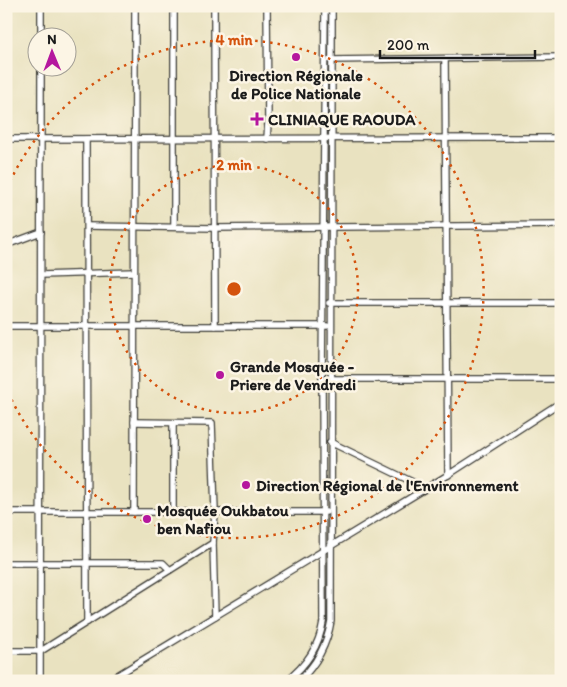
<svg xmlns="http://www.w3.org/2000/svg" width="567" height="687" font-family="Itim,sans-serif">
	<style>
		.lines { fill: none; stroke-linecap: round; stroke-linejoin: round }
		.minor-casing { stroke: #3b3a35; stroke-width: 8 }
		.minor { stroke: #fff; stroke-width: 5.5 }
		.ring { fill: none; stroke: #d4530e; stroke-width: 2.5; stroke-dasharray: 2.5 5 }
		.poi-dot { fill: #b5179e; stroke: #fcf5e5; stroke-width: 2 }
		.labels { text-anchor: middle; stroke-width: 5; stroke-linejoin: round; paint-order: stroke }
		.poi-label { font-size: 16px; font-weight: bold; fill: #1c1c1c; stroke: #fcf5e5; text-anchor: start }
		.centre { fill: #d4530e; stroke: #fcf5e5; stroke-width: 2.5 }
		.ring-label { font-size: 15px; text-anchor: middle; font-weight: bold; fill: #d4530e; stroke: #fcf5e5; stroke-width: 5; stroke-linejoin: round; paint-order: stroke }
	</style>
	<rect width="100%" height="100%" fill="#fcf5e5"/>
	<filter id="ink" filterUnits="userSpaceOnUse"><feTurbulence type="fractalNoise" baseFrequency=".02" numOctaves="2"/><feDisplacementMap in="SourceGraphic" scale="10" xChannelSelector="R" yChannelSelector="G"/><feConvolveMatrix kernelMatrix="1 2 1 2 8 2 1 2 1" color-interpolation-filters="sRGB"/></filter>
	<filter id="wash" filterUnits="userSpaceOnUse"><feTurbulence type="fractalNoise" baseFrequency=".0096" numOctaves="4" result="noise"/><feDisplacementMap in="SourceGraphic" scale="20" xChannelSelector="R" yChannelSelector="G"/><feGaussianBlur stdDeviation="1.12" result="paint"/><feColorMatrix in="noise" values="0 0 0 0 0 0 0 0 0 0 0 0 0 0 0 0 0 1.4 0 .05"/><feComposite in="paint" operator="in"/></filter>
	<g filter="url(#wash)">
		<rect width="100%" height="100%" fill="#e9e2c0"/>
	</g>
	<g filter="url(#ink)">
		<g class="lines">
			<defs>
				<g id="minor">
					<polyline points="214,6 215,326"/>
					<polyline points="41,38 41,6"/>
					<polyline points="330,60 561,57"/>
					<polyline points="445,60 448,475"/>
					<polyline points="6,139 561,138"/>
					<polyline points="86,139 87,622"/>
					<polyline points="267,139 268,123 267,6"/>
					<polyline points="87,226 215,228 561,225"/>
					<polyline points="174,227 174,6"/>
					<polyline points="6,245 41,232"/>
					<polyline points="41,275 134,272"/>
					<polyline points="329,303 561,303"/>
					<polyline points="6,326 327,326"/>
					<polyline points="327,379 561,379"/>
					<polyline points="134,422 212,423 215,512 213,543 215,616"/>
					<polyline points="173,423 173,512"/>
					<polyline points="330,442 425,488"/>
					<polyline points="6,512 326,512"/>
					<polyline points="134,512 135,6"/>
					<polyline points="6,563 163,563 170,570"/>
					<polyline points="6,651 41,651 213,543"/>
					<polyline points="40,681 41,68"/>
					<polyline points="108,681 448,475 561,402"/>
					<path d="M286,681C306,666 319,647 323,622L322,379L325,6"/>
					<path d="M299,681C316,665 327,645 331,621L332,6"/>
				</g>
			</defs>
			<use href="#minor" class="minor-casing"/>
			<use href="#minor" class="minor"/>
		</g>
	</g>
	<g class="ring">
		<circle cx="234" cy="289" r="124"/>
		<path d="M7 188A249 249 0 1 1 7 390"/>
	</g>
	<g class="poi-dot">
		<circle cx="296" cy="57" r="5"/>
		<path d="M254.5 111.5h5v5h5v5h-5v5h-5v-5h-5v-5h5z"/>
		<circle cx="220" cy="375" r="5"/>
		<circle cx="246" cy="485" r="5"/>
		<circle cx="147" cy="519" r="5"/>
	</g>
	<g class="labels">
		<g class="poi-label">
			<text x="296" y="81" text-anchor="middle">Direction Régionale<tspan x="296" dy="18">de Police Nationale</tspan></text>
			<text x="268" y="125">CLINIAQUE RAOUDA</text>
			<text x="230" y="372">Grande Mosquée -<tspan x="230" dy="18">Priere de Vendredi</tspan></text>
			<text x="256" y="491">Direction Régional de l'Environnement</text>
			<text x="157" y="516">Mosquée Oukbatou<tspan x="157" dy="18">ben Nafiou</tspan></text>
		</g>
	</g>
	<circle cx="234" cy="289" r="8" class="centre"/>
	<g class="ring-label">
		<text x="234" y="45">4 min</text>
		<text x="234" y="170">2 min</text>
	</g>
	<rect width="567" height="687" fill="none" stroke="#fcf5e5" stroke-width="25"/>
	<g transform="translate(52 52) rotate(359)"><circle r="24" fill="#fcf5e5" stroke="#a29e95"/>
	<path d="M0-4L9 19L0 12L-9 19Z" fill="#b5179e"/>
	<text y="-8" font-size="14" font-weight="bold" text-anchor="middle" fill="#1c1c1c">N</text>
	</g>
	<path d="M380 50v8h155v-8" fill="none" stroke="#1c1c1c" stroke-width="2.5"/>
	<text x="387" y="50" font-size="15" fill="#1c1c1c" stroke="#fcf5e5" stroke-width="4" paint-order="stroke">200 m</text>
</svg>
